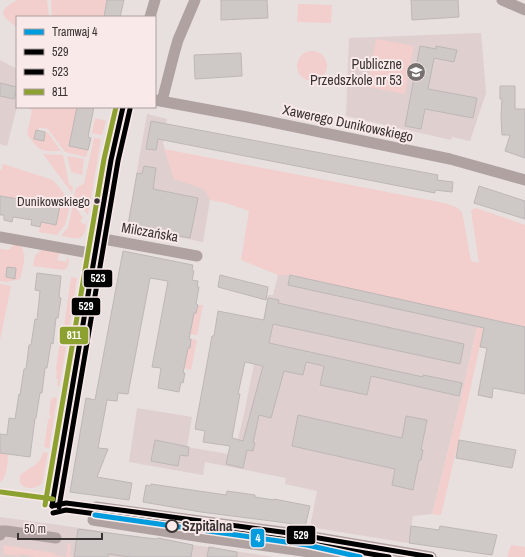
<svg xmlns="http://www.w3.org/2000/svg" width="525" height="557" font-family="'Archivo Narrow',sans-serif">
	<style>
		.built { fill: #dfcfcf }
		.green { fill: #f2cecc }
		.building { fill: #cec8c7; stroke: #bdb7b6; fill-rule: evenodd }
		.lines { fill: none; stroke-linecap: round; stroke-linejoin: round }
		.minor { stroke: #afa2a1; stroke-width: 11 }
		.tram { stroke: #afa5a4; stroke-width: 1 }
		.bus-1-casing { stroke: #f9e9e9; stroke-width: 8 }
		.bus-2-casing { stroke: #f9e9e9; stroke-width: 8 }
		.bus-3-casing { stroke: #f9e9e9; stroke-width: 8 }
		.bus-1 { stroke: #000; stroke-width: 5 }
		.bus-2 { stroke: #000; stroke-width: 5 }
		.bus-3 { stroke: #8da131; stroke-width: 5 }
		.tram-1-casing { stroke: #f9e9e9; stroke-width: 8 }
		.tram-1 { stroke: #009cdd; stroke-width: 5 }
		.bus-dot { fill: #393333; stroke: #f9e9e9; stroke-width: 1.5 }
		.stop-dot { fill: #f9e9e9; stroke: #393333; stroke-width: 2 }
		.labels { text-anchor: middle; stroke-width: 4; stroke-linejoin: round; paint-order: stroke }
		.bus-label { font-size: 13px; fill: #393333; stroke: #f9e9e9; text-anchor: end }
		.poi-label { font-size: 14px; fill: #393333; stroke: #f9e9e9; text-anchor: end }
		.street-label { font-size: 14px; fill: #393333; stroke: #f9e9e9 }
		.stop-label { font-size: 14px; font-weight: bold; fill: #393333; stroke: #f9e9e9; text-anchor: start }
		.line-badge { stroke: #f9e9e9; stroke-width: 1.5 }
		.badge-label { font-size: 11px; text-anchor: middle; font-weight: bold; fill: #fff }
	</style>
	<rect width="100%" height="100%" fill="#e8e0de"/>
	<g class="built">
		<polygon points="481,33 486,93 470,141 452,137 451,140 346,116 349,38"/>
		<polygon points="0,60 17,69 17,107 7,146 0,144"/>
		<polygon points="147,114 167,119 163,143 174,179 205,189 210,200 203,242 127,227"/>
		<polygon points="278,275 290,275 479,317 461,398 432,514 413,516 408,543 310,527 317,491 285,484 286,478 205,462 203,475 129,462 137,408 192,417 187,447 234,455 244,414 268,295 273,295"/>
		<polygon points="0,517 59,525 274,557 0,557"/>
	</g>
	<g class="green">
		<polygon points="17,0 47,0 49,17 17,17 17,27 5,18 3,12 6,7"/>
		<polygon points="51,0 107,0 104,17 52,17"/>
		<polygon points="298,4 332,5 331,23 297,22"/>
		<polygon points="376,39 414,46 405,94 367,87"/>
		<circle cx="312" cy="66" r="15"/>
		<path d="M29,107H77L69,146L88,150L86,157L65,152L48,129L39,127L38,130H36L34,139L44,141L45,132L48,133L61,151C39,152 40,151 27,134L32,111Z"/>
		<polygon points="95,118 106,121 102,135 92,133"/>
		<polygon points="94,138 101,139 88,215 74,196 76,188 84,184"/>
		<polygon points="164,149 444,203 456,207 462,212 471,261 479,263 471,210 476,208 525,225 525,327 486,318 463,422 441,515 432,514 461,398 479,317 290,275 278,275 241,260 249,211 226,203 210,200 204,189 174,179"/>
		<polygon points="43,154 63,155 69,184 73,187 72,193"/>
		<polygon points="67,156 84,159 82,175 71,172"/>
		<polygon points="3,164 53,180 71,202 65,225 57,235 39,232 41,222 56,225 60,206 0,196 0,170 1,170"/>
		<path d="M73,204L83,218L80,221L84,225L86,223C86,226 86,231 84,233C81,242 69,237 62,236V234L68,228Z"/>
		<path d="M17,242C29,253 23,265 20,279L7,282L0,281V249L9,250Z"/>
		<polygon points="41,250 60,252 57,260 66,262 68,257 69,261 67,268 64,270 33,266 35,256"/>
		<polygon points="71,277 77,278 68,337 64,336 63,334"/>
		<polygon points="0,284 11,286 0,340"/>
		<polygon points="198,305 203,305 197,335 190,334 194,313 196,313"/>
		<polygon points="191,339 197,340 191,370 184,368 188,348 190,348"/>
		<polygon points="62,345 63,346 66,347 59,387 57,385 58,380 56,378 57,373 56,369 59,347"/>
		<polygon points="54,397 57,398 49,448 44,447 48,420 51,417 49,414 51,399"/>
		<path d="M43,452L48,453L42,483C34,493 14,487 21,475C22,473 24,472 26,471C34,465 41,463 43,452Z"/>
		<path d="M0,453L8,454C7,463 8,476 0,483Z"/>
		<polygon points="68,543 71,544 70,556 74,557 35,557 20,554 19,556 3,554 4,545 55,553 55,555 66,557"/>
		<polygon points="511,545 525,547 525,557 507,557"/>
	</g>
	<g class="building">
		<polygon points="107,0 124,0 120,17 104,17"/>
		<polygon points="221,0 267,0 268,18 221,20"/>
		<polygon points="411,0 458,0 459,17 412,20"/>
		<polygon points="420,46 436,49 436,46 457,50 454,62 434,58 428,89 477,98 473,118 425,109 421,129 405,126"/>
		<polygon points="241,53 242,76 195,79 194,55"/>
		<polygon points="0,83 17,87 14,99 0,96"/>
		<polygon points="500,86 515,86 515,109 525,109 525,158 505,151 510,135 502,135 501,117 502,99 500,99"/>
		<polygon points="77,107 94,107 88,137 91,138 88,150 69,146"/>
		<polygon points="151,121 438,175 437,180 453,182 452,192 435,190 435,193 158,139 156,150 146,149"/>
		<polygon points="36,130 45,132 44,141 34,139"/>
		<polygon points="144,166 156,168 153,189 198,198 190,238 128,226 137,173 142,174"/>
		<polygon points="479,186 525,201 525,219 474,203"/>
		<polygon points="0,196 60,206 56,225 41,222 40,227 31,225 32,220 13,217 12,222 4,220 4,215 0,215"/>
		<polygon points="123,251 193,265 192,270 194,271 192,280 198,281 197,287 199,287 196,304 198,305 196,313 194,313 189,339 191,339 190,348 188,348 183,373 185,373 183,383 181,382 179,392 158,388 161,368 152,367 168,281 150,278 128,394 118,393 117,401 107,400 98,448 108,449 97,477 132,483 129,500 70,492 86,398 95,400"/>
		<polygon points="7,267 16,268 15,279 6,277"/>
		<polygon points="37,273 61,276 59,297 61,298 58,318 56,318 53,344 51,343 47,368 45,368 42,393 40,393 36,418 35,418 30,457 0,453 0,434 7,435 9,418 15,419 19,394 20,395 24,369 26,369 29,345 31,345 35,319 37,320 40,291 35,290"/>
		<polygon points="220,275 268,287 266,300 218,287"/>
		<polygon points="290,275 525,327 525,394 493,388 492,398 478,395 487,348 480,347 484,328 288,285"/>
		<path d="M268,298L279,300L278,303L464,344L460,364L273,324L269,343L423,377V375L462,383L459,396L371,376L367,395L320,385L324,366L306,362L303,375L284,371L271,418L259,415L253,443H255L253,451L247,450L243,468L226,464L230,446L203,442L205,431L195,429L212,336H214L218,311L264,320ZM245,362L263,366L243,441L232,438L240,394H238Z"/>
		<polygon points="298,415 402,438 406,416 427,420 421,450 423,450 421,460 419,460 413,490 392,485 395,469 292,446"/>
		<polygon points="155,440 189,447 188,456 180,455 178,466 151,461"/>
		<polygon points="459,440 516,450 512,468 456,458"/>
		<polygon points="151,484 226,495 227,491 255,495 255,497 274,500 274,499 310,506 305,527 287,523 201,512 143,502 146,485 150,486"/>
		<polygon points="411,526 439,530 440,526 497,535 492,555 409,543"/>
		<polygon points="78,529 147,538 157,539 158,538 193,545 191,557 130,557 108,554 108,557 74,557"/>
		<polygon points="209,547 237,552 237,557 207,557"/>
	</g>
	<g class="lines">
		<g class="minor">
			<polyline points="502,0 525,10"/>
			<polyline points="150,17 155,0"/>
			<polyline points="155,100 247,117 450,159 525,180"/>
			<polyline points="162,101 174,54 178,40 195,0"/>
			<polyline points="0,237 95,254"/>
			<polyline points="98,238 197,256"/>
			<polyline points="58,470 111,160 115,140 123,107"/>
			<polyline points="96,507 289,533 431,557"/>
			<polyline points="93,520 202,537 303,551 335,557"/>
			<polyline points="0,535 2,531 6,531 56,538"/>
		</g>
		<polyline class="tram" points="140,522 148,522 161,519"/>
		<defs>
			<g id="bus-1">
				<polyline points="52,506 111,160 123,107"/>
				<polyline points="52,506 66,503 128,511 289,533 431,557"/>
			</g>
			<g id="bus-2">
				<polyline points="59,507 118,161 130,109"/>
				<polyline points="53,513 66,510 127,518 288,540 389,557"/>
			</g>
			<g id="bus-3">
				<polyline points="1,492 53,499"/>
				<polyline points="45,505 104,159 116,107"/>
			</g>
		</defs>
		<use href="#bus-1" class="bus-1-casing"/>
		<use href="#bus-2" class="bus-2-casing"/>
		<use href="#bus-3" class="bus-3-casing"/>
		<use href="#bus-1" class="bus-1"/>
		<use href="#bus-2" class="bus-2"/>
		<use href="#bus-3" class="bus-3"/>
		<defs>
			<polyline id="tram-1" points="95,515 307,545 360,557"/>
		</defs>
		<use href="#tram-1" class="tram-1-casing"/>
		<use href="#tram-1" class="tram-1"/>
	</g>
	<defs>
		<symbol id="school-disc" viewBox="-11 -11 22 22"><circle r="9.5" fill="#76706f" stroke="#f9e9e9"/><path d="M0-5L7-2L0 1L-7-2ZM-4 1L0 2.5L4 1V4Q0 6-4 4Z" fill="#fff"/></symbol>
	</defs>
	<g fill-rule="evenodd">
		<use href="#school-disc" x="405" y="61" width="22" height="22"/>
	</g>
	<circle class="bus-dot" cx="97" cy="201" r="3.5"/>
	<circle class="stop-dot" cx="172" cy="526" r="6"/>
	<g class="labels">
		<g class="bus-label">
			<text x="90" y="206">Dunikowskiego</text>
		</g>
		<g class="poi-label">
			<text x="402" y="69">Publiczne<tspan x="402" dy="16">Przedszkole nr 53</tspan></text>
		</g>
		<g class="street-label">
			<text transform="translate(348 123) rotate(12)" y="5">Xawerego Dunikowskiego</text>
			<text transform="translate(150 232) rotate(10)" y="5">Milczańska</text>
		</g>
		<g class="stop-label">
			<text x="182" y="531">Szpitalna</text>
		</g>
	</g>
	<g class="line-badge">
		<rect x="83" y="269" width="30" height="19" rx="4" fill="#000"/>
		<rect x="71" y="297" width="30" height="19" rx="4" fill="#000"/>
		<rect x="59" y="326" width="30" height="19" rx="4" fill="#8da131"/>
		<rect x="286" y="525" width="30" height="20" rx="4" fill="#000"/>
		<rect x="250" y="528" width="15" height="20" rx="4" fill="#009cdd"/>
	</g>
	<g class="badge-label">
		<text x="98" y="282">523</text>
		<text x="86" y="310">529</text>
		<text x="74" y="339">811</text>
		<text x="301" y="539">529</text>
		<text x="258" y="542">4</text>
	</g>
	<rect x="16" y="16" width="140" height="92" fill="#f9e9e9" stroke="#aca0a0"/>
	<rect x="24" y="29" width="20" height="6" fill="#009cdd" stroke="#aca0a0"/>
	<text x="52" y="36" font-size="12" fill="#393333">Tramwaj 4</text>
	<rect x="24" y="49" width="20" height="6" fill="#000000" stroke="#aca0a0"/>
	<text x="52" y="56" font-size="12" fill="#393333">529</text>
	<rect x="24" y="69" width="20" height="6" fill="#000000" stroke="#aca0a0"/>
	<text x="52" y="76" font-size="12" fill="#393333">523</text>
	<rect x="24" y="89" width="20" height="6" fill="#8da131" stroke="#aca0a0"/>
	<text x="52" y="96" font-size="12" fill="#393333">811</text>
	<path d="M18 533v6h84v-6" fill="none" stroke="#393333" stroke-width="2"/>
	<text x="24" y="533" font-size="12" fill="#393333" stroke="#f9e9e9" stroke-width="3" paint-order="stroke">50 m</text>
</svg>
